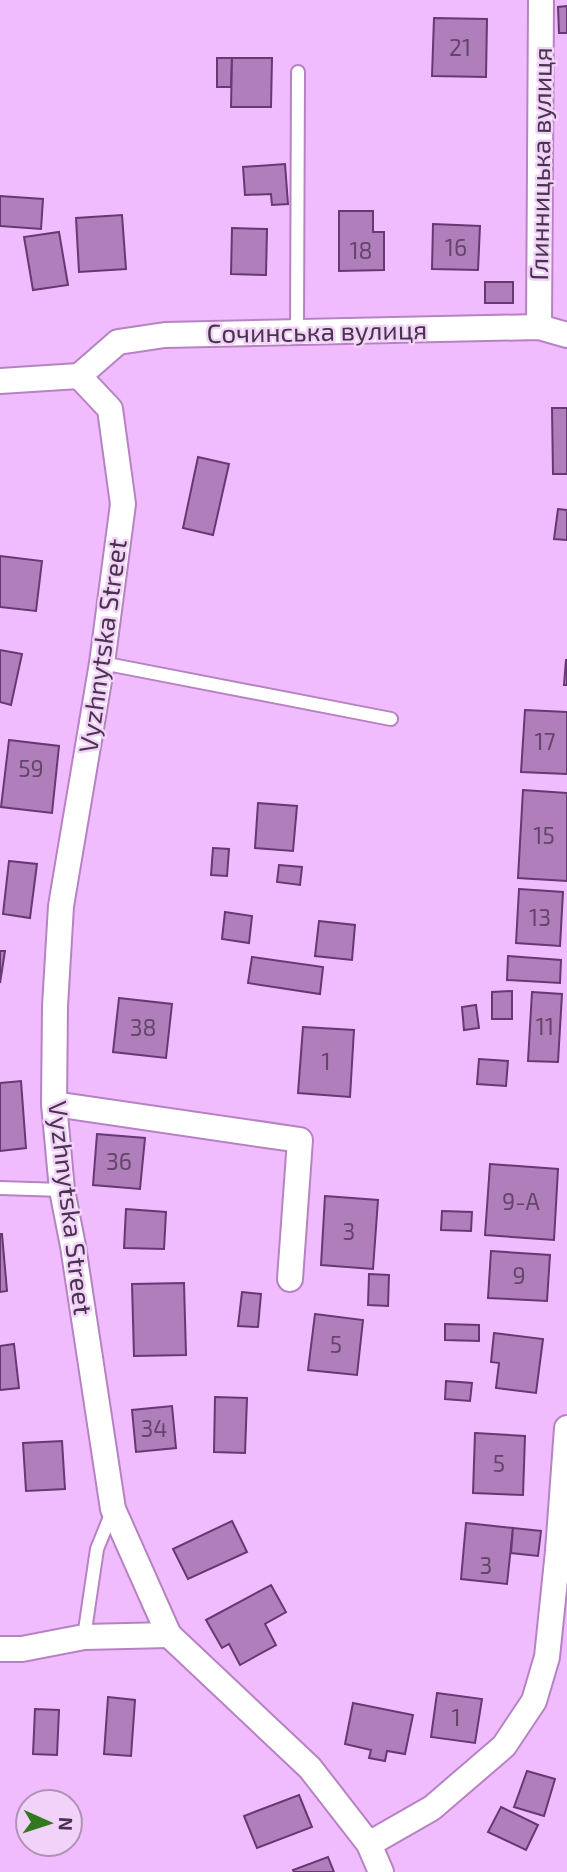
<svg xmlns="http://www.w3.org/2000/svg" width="567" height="1872" font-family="'Exo 2',sans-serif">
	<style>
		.building { fill: #b07ebb; stroke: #673872; stroke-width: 2 }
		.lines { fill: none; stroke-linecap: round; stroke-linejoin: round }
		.service-casing { stroke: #b683c2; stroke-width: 16 }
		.minor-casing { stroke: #b683c2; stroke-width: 28 }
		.service { stroke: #fff; stroke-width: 12 }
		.minor { stroke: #fff; stroke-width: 24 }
		.labels { text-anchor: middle; stroke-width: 5; stroke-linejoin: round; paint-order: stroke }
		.number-label { font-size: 23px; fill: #634669 }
		.street-label { font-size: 26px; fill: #49344e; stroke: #f3d2fa }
	</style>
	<rect width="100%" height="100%" fill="#f1bcfe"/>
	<g class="building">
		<polygon points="567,6 567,33 559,33 558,7"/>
		<polygon points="434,18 487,19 486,77 432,76"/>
		<polygon points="217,58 232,58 231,87 217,87"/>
		<polygon points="232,58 272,58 271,107 231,107"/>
		<polygon points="285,164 288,204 272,205 271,194 245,195 243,167"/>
		<polygon points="0,196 43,199 41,229 0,226"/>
		<polygon points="339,211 373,211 373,232 384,232 384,270 339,271"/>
		<polygon points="122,215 126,269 79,272 76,218"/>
		<polygon points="433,224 480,226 478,270 432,269"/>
		<polygon points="232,228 267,229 266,275 231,274"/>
		<polygon points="59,232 68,285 33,290 24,237"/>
		<rect x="485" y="282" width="28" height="21"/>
		<polygon points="552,408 567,408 567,474 553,474"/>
		<polygon points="198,457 229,464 213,535 183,528"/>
		<polygon points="558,509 567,510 567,540 554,539"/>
		<polygon points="0,556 42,561 36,611 0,607"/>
		<polygon points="0,650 22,654 11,705 0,702"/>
		<polygon points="566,660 567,660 567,685 564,685"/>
		<polygon points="525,710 567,712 567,774 521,772"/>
		<polygon points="9,740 59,746 52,813 1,807"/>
		<polygon points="523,790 567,793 567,881 518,878"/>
		<polygon points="258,803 297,806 293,851 255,848"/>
		<polygon points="213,848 229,849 227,876 211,875"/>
		<polygon points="9,861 37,864 30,918 3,914"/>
		<polygon points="279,865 302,867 300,885 277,882"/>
		<polygon points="519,889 563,892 560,946 516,943"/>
		<polygon points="225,912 252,916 249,943 222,939"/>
		<polygon points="319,921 355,925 352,960 315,956"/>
		<polygon points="0,951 5,951 0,983"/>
		<polygon points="508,956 561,960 560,983 507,980"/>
		<polygon points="252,957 323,967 320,994 248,983"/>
		<polygon points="512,991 512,1019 492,1019 492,992"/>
		<polygon points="532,992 562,994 558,1062 528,1061"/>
		<polygon points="119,998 172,1004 166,1058 113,1052"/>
		<polygon points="476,1005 479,1028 464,1030 462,1007"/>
		<polygon points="303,1027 354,1030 350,1097 298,1093"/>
		<polygon points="479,1059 508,1061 506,1086 477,1084"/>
		<polygon points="21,1081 26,1148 0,1151 0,1083"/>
		<polygon points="97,1134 145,1138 140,1189 93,1185"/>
		<polygon points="490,1164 558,1169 554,1240 485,1235"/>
		<polygon points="325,1196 378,1200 373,1269 321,1265"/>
		<polygon points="126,1209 166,1212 164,1249 124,1248"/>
		<polygon points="442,1211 472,1212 471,1231 441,1230"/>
		<polygon points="0,1234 2,1234 7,1291 0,1292"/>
		<polygon points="491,1251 550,1255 547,1301 488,1298"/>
		<polygon points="369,1274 389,1275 388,1306 368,1305"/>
		<polygon points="184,1283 186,1355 134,1356 132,1284"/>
		<polygon points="242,1292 261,1294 258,1327 238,1326"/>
		<polygon points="315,1314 363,1320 357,1375 308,1370"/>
		<polygon points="445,1324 479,1325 479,1341 445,1340"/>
		<polygon points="494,1333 543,1339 536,1393 496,1388 499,1363 491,1362"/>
		<polygon points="14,1344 19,1388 0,1390 0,1346"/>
		<polygon points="446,1381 472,1383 470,1401 445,1399"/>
		<polygon points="215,1397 247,1398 245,1453 214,1452"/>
		<polygon points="172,1406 176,1448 136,1452 132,1410"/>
		<polygon points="475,1433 525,1436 523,1495 473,1493"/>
		<polygon points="62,1441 65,1489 26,1491 23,1443"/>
		<polygon points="232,1521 247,1552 188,1579 173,1549"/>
		<polygon points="466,1523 513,1528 507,1584 461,1579"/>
		<polygon points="513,1528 541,1531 538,1556 511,1553"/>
		<polygon points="271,1585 286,1612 265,1624 276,1645 240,1665 229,1644 222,1648 206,1620"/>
		<polygon points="437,1693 482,1699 475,1743 431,1737"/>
		<polygon points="108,1697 135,1700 131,1756 104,1754"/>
		<polygon points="353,1703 413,1715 405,1754 387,1751 385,1761 369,1758 371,1750 345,1744"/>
		<polygon points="35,1709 59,1710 57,1755 33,1754"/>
		<polygon points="527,1771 555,1779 544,1816 514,1807"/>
		<polygon points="299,1795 312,1827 257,1848 244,1816"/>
		<polygon points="501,1807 538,1825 526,1850 488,1832"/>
		<polygon points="328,1857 334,1872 294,1872 293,1870"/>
	</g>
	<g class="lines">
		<defs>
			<g id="service">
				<polyline points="297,331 298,72"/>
				<polyline points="102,663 391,719"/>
				<polyline points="0,1188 62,1190"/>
				<polyline points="84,1637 97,1549 112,1512"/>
			</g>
			<g id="minor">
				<polyline points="539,327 541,0"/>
				<polyline points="79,376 118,342 165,335 539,327 567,335"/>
				<polyline points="0,381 79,376 110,409 123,504 102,663 61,906 55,1006 54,1104 62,1190 73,1246 113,1509 169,1635 310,1768 369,1844 381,1872"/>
				<polyline points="54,1104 300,1140 290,1279"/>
				<polyline points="0,1649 22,1649 84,1637 169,1635"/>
				<polyline points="369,1844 432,1808 504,1746 534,1701 547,1657 558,1551 567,1428"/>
			</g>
		</defs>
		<use href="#service" class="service-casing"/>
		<use href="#minor" class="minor-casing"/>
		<use href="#service" class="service"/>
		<use href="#minor" class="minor"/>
	</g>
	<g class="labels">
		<g class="number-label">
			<text x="460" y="56">21</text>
			<text x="456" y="256">16</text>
			<text x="361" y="259">18</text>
			<text x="545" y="750">17</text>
			<text x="31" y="777">59</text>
			<text x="544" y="844">15</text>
			<text x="540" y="926">13</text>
			<text x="545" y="1035">11</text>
			<text x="143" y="1036">38</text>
			<text x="326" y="1070">1</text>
			<text x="119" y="1170">36</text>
			<text x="521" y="1210">9-А</text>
			<text x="349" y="1240">3</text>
			<text x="519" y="1284">9</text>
			<text x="336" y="1353">5</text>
			<text x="154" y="1437">34</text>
			<text x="499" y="1472">5</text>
			<text x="486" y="1574">3</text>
			<text x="456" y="1726">1</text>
		</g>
		<g class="street-label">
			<text transform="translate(541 164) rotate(-89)" y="9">Глинницька вулиця</text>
			<text transform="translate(317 332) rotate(-1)" y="9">Сочинська вулиця</text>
			<text transform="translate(103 646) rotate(-82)" y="9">Vyzhnytska Street</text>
			<text transform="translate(70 1208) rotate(83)" y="9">Vyzhnytska Street</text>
		</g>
	</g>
	<g transform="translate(49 1823) rotate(93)"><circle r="33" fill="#f3d2fa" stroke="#af93b5" stroke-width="2"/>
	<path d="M0-5L12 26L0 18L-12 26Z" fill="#30791e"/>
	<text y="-10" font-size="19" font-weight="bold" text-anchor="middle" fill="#49344e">N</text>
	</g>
</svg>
